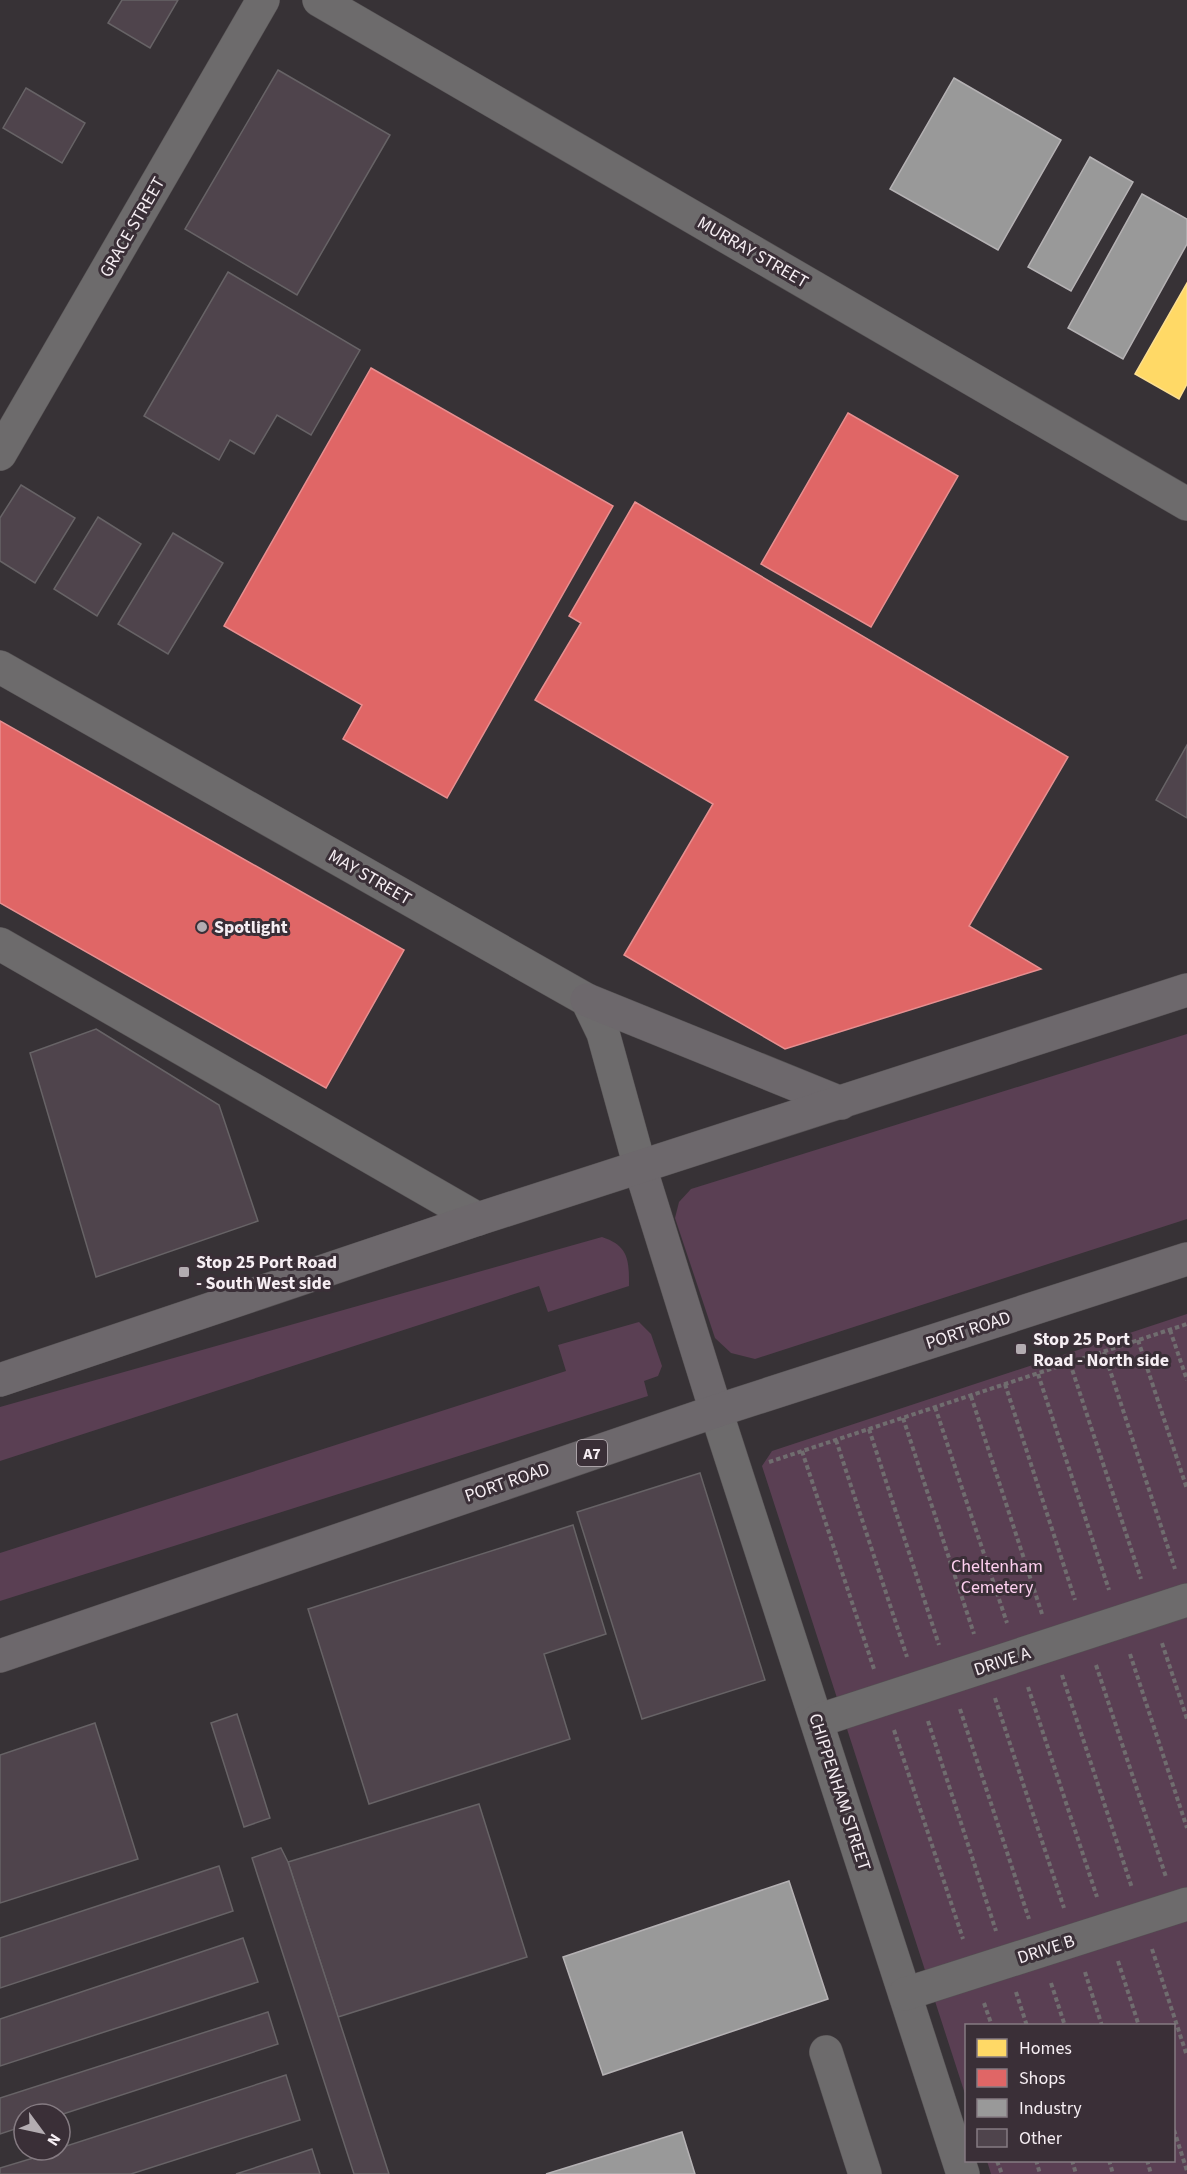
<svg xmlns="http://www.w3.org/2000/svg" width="1187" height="2174" font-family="'Source Sans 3',sans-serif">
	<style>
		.green { fill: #5a3f53 }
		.homes { fill: #ffd966; stroke: #fcdf90; stroke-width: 1.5 }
		.shops { fill: #e06666; stroke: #e78f90; stroke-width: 1.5 }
		.industry { fill: #999; stroke: #b5b2b4; stroke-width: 1.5 }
		.building { fill: #4f444c; stroke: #676366; stroke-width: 1.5 }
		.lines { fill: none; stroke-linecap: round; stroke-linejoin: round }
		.minor-casing { stroke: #555153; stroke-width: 34 }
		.highway-casing { stroke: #555153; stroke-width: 34 }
		.path { stroke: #706d6f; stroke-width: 4; stroke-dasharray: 4.5 3; stroke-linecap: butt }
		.minor { stroke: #6d6b6c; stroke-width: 33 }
		.highway { stroke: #6d686c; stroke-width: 33 }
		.poi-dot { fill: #b3acb1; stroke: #3a2f37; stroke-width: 2 }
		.labels { text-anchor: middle; stroke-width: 6; stroke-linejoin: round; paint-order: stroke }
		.shield { fill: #3a2f37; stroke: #beb5bb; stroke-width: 1.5 }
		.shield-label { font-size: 16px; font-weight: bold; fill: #f6eef3 }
		.street-label { font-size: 18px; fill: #f6eef3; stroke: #3a2f37 }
		.poi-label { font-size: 18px; font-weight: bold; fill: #f6eef3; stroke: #3a2f37; text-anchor: start }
		.park-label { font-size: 18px; fill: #fed0f0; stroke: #3a2f37 }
	</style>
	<rect width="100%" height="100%" fill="#373236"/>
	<g class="green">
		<polygon points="1187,1034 1187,1219 755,1359 731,1353 715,1338 675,1218 679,1202 691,1189"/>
		<path d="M602,1237C629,1246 629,1260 629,1286L548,1312L539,1286L0,1461V1407Z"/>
		<polygon points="1187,1314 1187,2174 991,2174 987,2161 1174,2160 1174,2026 966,2026 966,2097 762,1466 772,1451"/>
		<polygon points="639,1322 651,1334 662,1366 658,1376 644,1381 648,1396 0,1601 0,1553 566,1371 558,1345"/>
	</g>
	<polygon class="homes" points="1187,283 1187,384 1179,399 1135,374"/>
	<g class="shops">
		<polygon points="371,368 613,506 447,798 343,739 362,705 224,626"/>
		<polygon points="848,413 958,476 871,627 761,564"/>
		<polygon points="635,502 1068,757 969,926 1041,969 785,1049 624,955 713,804 535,700 581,623 569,616"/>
		<polygon points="0,721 404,950 326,1088 0,903"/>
	</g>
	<g class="industry">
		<polygon points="954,78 1061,140 998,250 890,189"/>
		<polygon points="1090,157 1133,182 1071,291 1028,267"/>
		<polygon points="1142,194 1187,219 1187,244 1123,359 1068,328"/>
		<polygon points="789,1881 828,1999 603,2075 563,1957"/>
		<polygon points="682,2132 695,2174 546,2174"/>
	</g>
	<g class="building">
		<polygon points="122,0 178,0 150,48 108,23"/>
		<polygon points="278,70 390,135 297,295 185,229"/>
		<polygon points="26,88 85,123 62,163 3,128"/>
		<polygon points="228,272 360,350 311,435 277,415 254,454 230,440 219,460 144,416"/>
		<polygon points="21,485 75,518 35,583 0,561 0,518"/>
		<polygon points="98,517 141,544 97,616 54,589"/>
		<polygon points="173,533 223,563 168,654 118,624"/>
		<polygon points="1187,745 1187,818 1156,800"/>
		<polygon points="96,1029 219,1105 258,1221 96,1277 30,1053"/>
		<polygon points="700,1473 765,1680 642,1719 577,1512"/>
		<polygon points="573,1525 606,1634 544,1654 570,1739 369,1804 308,1609"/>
		<polygon points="237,1714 270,1818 244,1827 211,1723"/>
		<polygon points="95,1723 138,1859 0,1903 0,1755"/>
		<polygon points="479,1804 527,1957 338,2017 288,1862"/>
		<polygon points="281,1848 288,1862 389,2174 354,2174 252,1858"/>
		<polygon points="219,1866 233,1911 0,1988 0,1938"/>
		<polygon points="243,1938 258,1982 0,2066 0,2019"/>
		<polygon points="268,2012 278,2044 60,2115 24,2114 24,2126 0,2134 0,2098"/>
		<polygon points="286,2075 300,2120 131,2174 0,2174 0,2168 60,2150 60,2148"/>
		<polygon points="312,2149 320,2174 236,2174"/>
	</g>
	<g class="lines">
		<defs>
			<g id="minor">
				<polyline points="319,0 1187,504"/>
				<polyline points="0,454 263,0"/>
				<polyline points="0,667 587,1000 603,1033 640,1167"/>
				<polyline points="0,944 478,1219"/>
				<polyline points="716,1411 963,2174"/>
				<polyline points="817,1721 1187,1600"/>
				<polyline points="905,1994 1187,1904"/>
				<polyline points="826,2052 865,2174"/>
			</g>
			<g id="highway">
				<polyline points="587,1000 841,1103"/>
				<polyline points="640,1167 716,1411"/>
				<polyline points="0,1380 478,1219 1187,990"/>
				<polyline points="0,1656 716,1411 1187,1259"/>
			</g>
		</defs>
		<use href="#minor" class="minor-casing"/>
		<use href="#highway" class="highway-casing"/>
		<g class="path">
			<polyline points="1170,1330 1187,1380"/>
			<polyline points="1138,1340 1187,1489"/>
			<polyline points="1104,1352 1175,1569"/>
			<polyline points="1070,1363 1141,1579"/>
			<polyline points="1038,1374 1109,1590"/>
			<polyline points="1005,1384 1075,1600"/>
			<polyline points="971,1396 1042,1614"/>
			<polyline points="935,1407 1007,1623"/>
			<polyline points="903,1418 974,1634"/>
			<polyline points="869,1429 939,1645"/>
			<polyline points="836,1440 907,1657"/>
			<polyline points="802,1451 874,1669"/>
			<polyline points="769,1462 1187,1324"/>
			<polyline points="1162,1643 1187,1719"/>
			<polyline points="1130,1654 1187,1828"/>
			<polyline points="1096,1665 1166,1877"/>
			<polyline points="1062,1675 1132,1888"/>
			<polyline points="1028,1687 1097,1897"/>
			<polyline points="995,1698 1064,1908"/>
			<polyline points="960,1709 1029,1919"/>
			<polyline points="928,1721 996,1931"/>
			<polyline points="894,1730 963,1939"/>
			<polyline points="1152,1949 1187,2056"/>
			<polyline points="1118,1961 1139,2026"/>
			<polyline points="1085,1972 1102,2026"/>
			<polyline points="1051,1983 1065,2026"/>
			<polyline points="1016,1992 1027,2026"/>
			<polyline points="984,2003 992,2026"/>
			<polyline points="1174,2130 1187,2171"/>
			<polyline points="1036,2160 1040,2174"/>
			<polyline points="1072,2160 1076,2174"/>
			<polyline points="1109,2160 1113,2174"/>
			<polyline points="1147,2160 1151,2174"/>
			<polyline points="997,2161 1002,2174"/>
		</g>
		<use href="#minor" class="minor"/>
		<use href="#highway" class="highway"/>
	</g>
	<g class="poi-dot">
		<circle cx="202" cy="927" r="6"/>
		<rect x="178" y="1266" width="12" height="12" rx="3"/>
		<rect x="1015" y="1343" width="12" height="12" rx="3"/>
	</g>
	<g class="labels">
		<rect class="shield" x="577" y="1440" width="30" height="26" rx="4.5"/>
		<g class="shield-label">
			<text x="592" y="1459">A7</text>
		</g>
		<g class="street-label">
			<text transform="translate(132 227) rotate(-60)" y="6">GRACE STREET</text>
			<text transform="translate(753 252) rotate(30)" y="6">MURRAY STREET</text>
			<text transform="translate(370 877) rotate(30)" y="6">MAY STREET</text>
			<text transform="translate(968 1330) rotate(-18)" y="6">PORT ROAD</text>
			<text transform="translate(507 1482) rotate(-19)" y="6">PORT ROAD</text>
			<text transform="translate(1002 1661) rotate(-18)" y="6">DRIVE A</text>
			<text transform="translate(840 1792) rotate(72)" y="6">CHIPPENHAM STREET</text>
			<text transform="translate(1046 1949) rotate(-18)" y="6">DRIVE B</text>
		</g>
		<g class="poi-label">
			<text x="214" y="933">Spotlight</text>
			<text x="196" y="1268">Stop 25 Port Road<tspan x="196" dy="21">- South West side</tspan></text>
			<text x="1033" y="1345">Stop 25 Port<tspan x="1033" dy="21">Road - North side</tspan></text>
		</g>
		<g class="park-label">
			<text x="997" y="1572">Cheltenham<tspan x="997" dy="21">Cemetery</tspan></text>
		</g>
	</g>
	<rect x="965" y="2024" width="210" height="138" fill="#3a2f37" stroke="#857b82" stroke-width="1.5"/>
	<rect x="977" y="2039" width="30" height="18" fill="#ffd966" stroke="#857b82" stroke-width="1.5"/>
	<text x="1019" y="2054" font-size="18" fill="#f6eef3">Homes</text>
	<rect x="977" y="2069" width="30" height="18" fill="#e06666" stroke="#857b82" stroke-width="1.5"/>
	<text x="1019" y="2084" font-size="18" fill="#f6eef3">Shops</text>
	<rect x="977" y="2099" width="30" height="18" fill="#999999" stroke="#857b82" stroke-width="1.5"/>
	<text x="1019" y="2114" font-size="18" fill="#f6eef3">Industry</text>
	<rect x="977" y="2129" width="30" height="18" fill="#4f444c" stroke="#857b82" stroke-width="1.5"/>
	<text x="1019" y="2144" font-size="18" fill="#f6eef3">Other</text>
	<g transform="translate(42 2132) rotate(123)"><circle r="28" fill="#3a2f37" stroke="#857b82" stroke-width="1.5"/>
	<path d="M0-4.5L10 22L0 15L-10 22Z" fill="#b3acb1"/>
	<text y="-9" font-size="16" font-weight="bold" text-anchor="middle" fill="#f6eef3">N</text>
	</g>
</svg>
